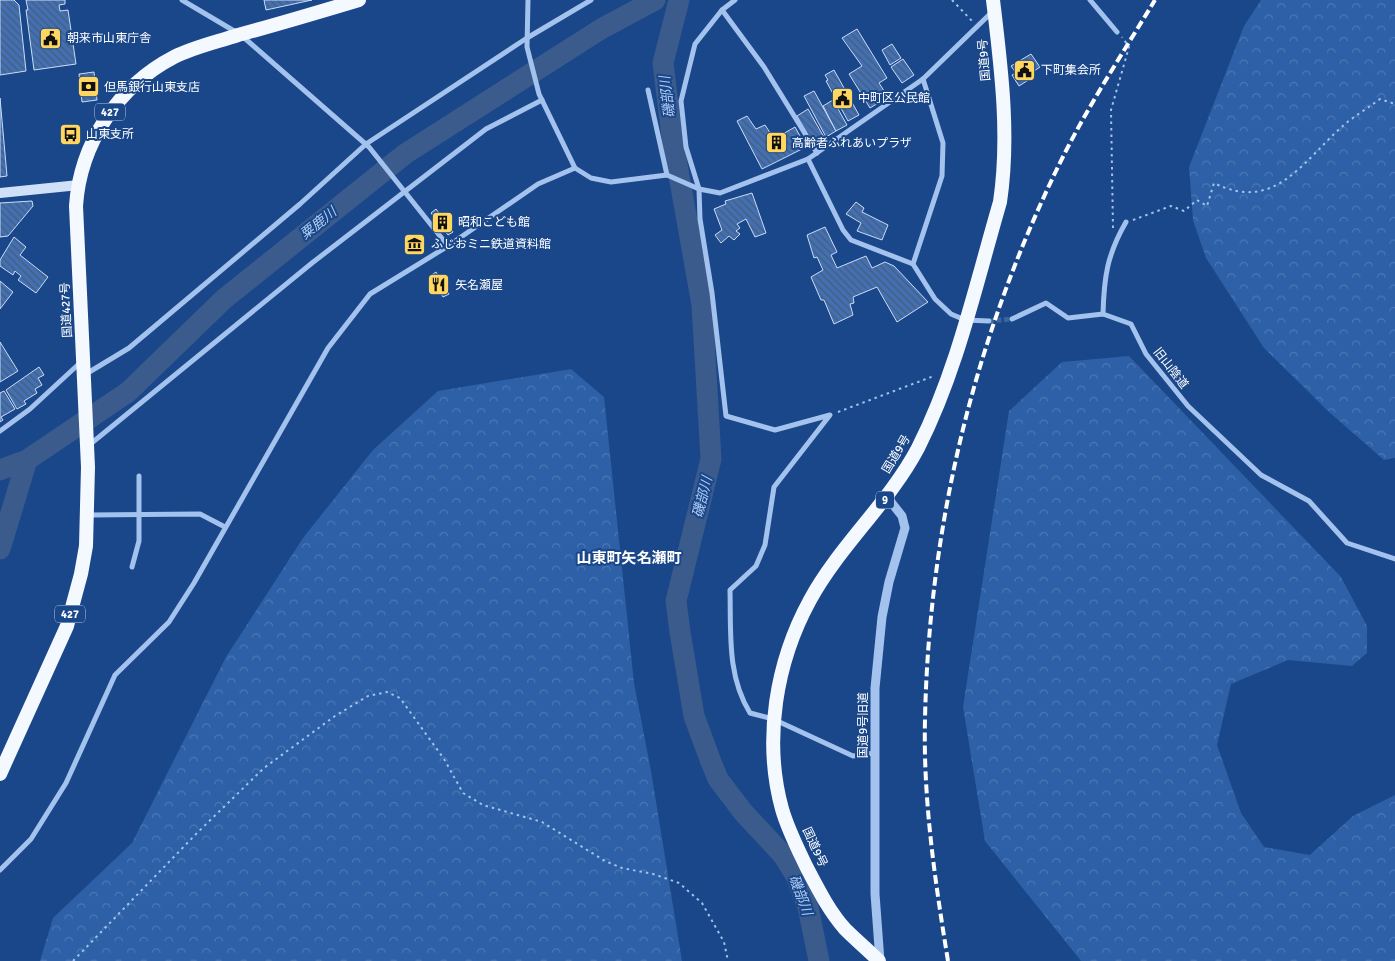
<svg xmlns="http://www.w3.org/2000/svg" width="1395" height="961" font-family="Signika,'Noto Sans JP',sans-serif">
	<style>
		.forest { fill: url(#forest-crowns) }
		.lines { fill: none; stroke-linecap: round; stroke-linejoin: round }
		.river { stroke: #3a5b8c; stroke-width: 21 }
		.building { fill: url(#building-back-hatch); stroke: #c9ddf9 }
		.minor-tunnel { stroke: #3c639b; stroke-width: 5; stroke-dasharray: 5 2.5; stroke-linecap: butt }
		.path { stroke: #a3c2ed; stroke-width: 2; stroke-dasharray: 2.5 4; stroke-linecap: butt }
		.minor { stroke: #a3c2ed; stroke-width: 5 }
		.tertiary { stroke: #a3c2ed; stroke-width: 9 }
		.secondary { stroke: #d0e0f9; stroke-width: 10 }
		.trunk { stroke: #f4f8ff; stroke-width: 14 }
		.rail { stroke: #fff; stroke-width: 4; stroke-dasharray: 9 4; stroke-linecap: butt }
		.labels { text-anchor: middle; stroke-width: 4; stroke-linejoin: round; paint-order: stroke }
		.shield { fill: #1a4789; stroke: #bac8dc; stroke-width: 1 }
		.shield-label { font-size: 11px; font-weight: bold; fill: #fff }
		.poi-label { font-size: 12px; fill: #fff; stroke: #1a4789; text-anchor: start }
		.street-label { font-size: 12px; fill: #fff; stroke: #1a4789 }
		.water-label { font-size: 14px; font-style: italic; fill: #afccf4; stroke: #1a4789 }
		.quarter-label { font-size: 15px; font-weight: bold; fill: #fff; stroke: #1a4789 }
	</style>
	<defs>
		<pattern id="forest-crowns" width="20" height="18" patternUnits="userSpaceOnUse" patternTransform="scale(1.25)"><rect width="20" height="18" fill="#2d60a7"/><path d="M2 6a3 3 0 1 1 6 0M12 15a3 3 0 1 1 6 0" fill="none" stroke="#4c78b4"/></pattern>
		<pattern id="building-back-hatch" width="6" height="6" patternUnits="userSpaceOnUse" patternTransform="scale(1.25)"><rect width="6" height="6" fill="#4370b2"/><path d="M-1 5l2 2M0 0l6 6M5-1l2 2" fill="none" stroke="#485c7a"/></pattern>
	</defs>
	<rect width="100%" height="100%" fill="#1a4789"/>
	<g class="forest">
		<polygon points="1261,0 1395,0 1395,458 1384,460 1329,412 1264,348 1206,258 1193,220 1189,167 1244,26"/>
		<polygon points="1129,356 1341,577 1367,626 1367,653 1352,666 1288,660 1231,684 1217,745 1241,813 1264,847 1310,855 1353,816 1395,795 1395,961 1081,961 985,841 963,707 1009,411 1062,362"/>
		<polygon points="571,369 604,397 634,683 651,771 682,961 40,961 53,918 132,843 226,657 303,538 373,450 438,391"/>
	</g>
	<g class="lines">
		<g class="river">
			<polyline points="679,0 663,63 672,136 702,305 711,459 676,601 680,632 694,716 711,762 718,779 743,812 783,855 796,876 808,907 819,961"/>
			<polyline points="0,470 27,460 128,392 224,299 405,154 601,29 655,0"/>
			<polyline points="0,549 27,460"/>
		</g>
	</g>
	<g class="building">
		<polygon points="0,0 14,0 19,5 26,71 0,75"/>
		<polygon points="26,0 65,0 65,4 59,5 60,11 68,10 76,64 34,70 26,10 28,10"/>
		<polygon points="264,0 312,0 266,10"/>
		<polygon points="857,29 887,78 879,83 888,97 870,108 849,74 862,66 842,38"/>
		<polygon points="892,44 901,58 890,65 882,50"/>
		<polygon points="1031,54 1040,67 1031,73 1033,77 1019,86 1012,75 1016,73 1011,66"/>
		<polygon points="903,59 914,75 902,83 891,67"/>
		<polygon points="834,70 859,115 848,121 826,81 828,80 825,75"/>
		<polygon points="94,72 97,100 82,102 79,74"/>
		<polygon points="814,91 836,131 826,137 804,96"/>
		<polygon points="0,98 7,176 0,177"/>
		<polygon points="833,100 847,125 836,131 823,106"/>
		<polygon points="808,109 825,139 814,146 797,116"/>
		<polygon points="747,116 756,129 765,125 774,139 795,127 806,147 762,169 737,121"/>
		<polygon points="752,193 766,233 755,237 746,219 737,224 740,228 736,231 740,234 734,240 729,236 721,243 715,235 722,230 714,209 726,204 725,201"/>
		<polygon points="32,201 33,206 8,236 0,237 0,203"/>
		<polygon points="856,202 864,208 862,212 888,225 882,240 857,231 861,223 846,214"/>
		<polygon points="436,209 453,232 448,235 431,213"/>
		<polygon points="825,227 837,252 831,255 837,268 866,256 872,268 885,262 894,266 928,302 897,322 877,287 853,297 854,303 850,304 853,315 834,324 824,300 821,300 811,277 823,270 817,257 814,258 807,235"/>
		<polygon points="14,237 26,247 20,255 48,277 36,293 18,280 21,276 15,271 13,275 0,266 0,260"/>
		<polygon points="436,272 449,294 443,297 430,276"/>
		<polygon points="0,281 13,292 0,309"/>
		<polygon points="0,342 18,371 0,382"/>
		<polygon points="39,367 44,375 38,378 42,385 35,389 37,393 24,401 26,404 17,409 6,390"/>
		<polygon points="4,391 15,409 1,417 3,420 0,422 0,393"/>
	</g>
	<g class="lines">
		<polyline class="minor-tunnel" points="989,321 1012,319"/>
		<g class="path">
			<polyline points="952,0 972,21"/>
			<path d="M1133,220L1171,206L1184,211L1197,200L1207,206L1214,183C1276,214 1304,159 1345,124C1356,115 1368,108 1380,99L1395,104"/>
			<polyline points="1113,228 1111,110 1129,47 1122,37"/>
			<polyline points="838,412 934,376"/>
			<polyline points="73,961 197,833 264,768 335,716 368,696 387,692 400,698 444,759 463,793 483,805 542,822 605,861 622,868 653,874 679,883 702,903 724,942 728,961"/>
		</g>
		<g class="minor">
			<polyline points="182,0 241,35 369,147 448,246"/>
			<polyline points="528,0 527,47 539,94 575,168 591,178 611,182 667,175 699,189 720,193 808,159 923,79 991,13"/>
			<path d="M735,0L722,10L695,44L681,101L686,147L699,189L700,219L712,293L726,416L775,430L830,415L774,487L765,545L756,566L730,590C731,633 727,676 750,713L773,719L853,756L875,753"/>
			<polyline points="1090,0 1117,32"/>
			<polyline points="722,10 764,67 817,153"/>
			<polyline points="648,90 667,175"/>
			<polyline points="808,159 843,230 851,240 913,264 935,299 951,314 965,320 989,321"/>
			<polyline points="913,264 942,176 943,143 923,79"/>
			<path d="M1103,314C1104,277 1107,255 1126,222"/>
			<polyline points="1012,319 1046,303 1068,318 1103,314 1131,324 1146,354 1188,406 1261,475 1309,501 1347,543 1395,559"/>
			<polyline points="86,374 129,348 300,204 366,144 527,38 591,0"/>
			<polyline points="0,431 30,409 81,362"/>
			<polyline points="88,446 312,263 486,129 542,100"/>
			<polyline points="89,515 200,514 225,527"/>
			<polyline points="132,567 139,541 139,476"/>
			<polyline points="0,870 31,839 66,783 115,675 169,622 194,583 328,348 370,294 448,246 538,184 575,168"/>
		</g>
		<polyline class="tertiary" points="880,961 875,894 875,688 882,617 889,582 905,528 902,516 887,497"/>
		<polyline class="secondary" points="0,193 79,185"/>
		<g class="trunk">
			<path d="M0,774L67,626L81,574L86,546L88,467L76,206C80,144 118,86 174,57C194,47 217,42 238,35C279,24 319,12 359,0"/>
			<path d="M879,961C868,950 856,940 845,929C829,911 818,889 807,868C798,849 788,830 782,809C763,740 776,662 810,600C840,545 889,503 918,448C957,371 976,284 1000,202C1010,135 1001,67 993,0"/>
		</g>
		<path class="rail" d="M948,961C935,881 923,800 925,719C929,528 973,343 1056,171C1084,112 1121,56 1155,0"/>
	</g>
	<defs>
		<symbol id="civic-square" viewBox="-11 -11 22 22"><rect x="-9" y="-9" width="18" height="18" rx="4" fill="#ffd65f" stroke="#1a4789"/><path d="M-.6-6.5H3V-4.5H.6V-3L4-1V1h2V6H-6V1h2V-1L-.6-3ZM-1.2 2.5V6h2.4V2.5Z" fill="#111"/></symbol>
		<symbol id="bank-square" viewBox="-11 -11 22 22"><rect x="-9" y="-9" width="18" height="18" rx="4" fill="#ffd65f" stroke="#1a4789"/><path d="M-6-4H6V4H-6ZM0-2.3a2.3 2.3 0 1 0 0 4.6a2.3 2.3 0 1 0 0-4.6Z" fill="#111"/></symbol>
		<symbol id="bus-square" viewBox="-11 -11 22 22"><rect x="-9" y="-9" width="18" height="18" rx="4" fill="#ffd65f" stroke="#1a4789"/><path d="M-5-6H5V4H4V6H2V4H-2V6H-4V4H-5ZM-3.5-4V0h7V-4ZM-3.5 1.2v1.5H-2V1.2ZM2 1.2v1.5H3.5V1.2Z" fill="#111"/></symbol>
		<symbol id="building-square" viewBox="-11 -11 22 22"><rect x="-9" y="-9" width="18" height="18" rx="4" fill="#ffd65f" stroke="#1a4789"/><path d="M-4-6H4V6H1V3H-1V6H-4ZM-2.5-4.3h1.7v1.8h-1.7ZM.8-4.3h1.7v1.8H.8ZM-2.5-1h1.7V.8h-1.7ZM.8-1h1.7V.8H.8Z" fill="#111"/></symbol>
		<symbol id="museum-square" viewBox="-11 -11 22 22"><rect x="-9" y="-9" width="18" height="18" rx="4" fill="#ffd65f" stroke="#1a4789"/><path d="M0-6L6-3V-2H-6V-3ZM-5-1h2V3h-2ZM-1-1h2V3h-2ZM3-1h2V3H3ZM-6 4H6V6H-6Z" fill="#111"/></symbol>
		<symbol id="restaurant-square" viewBox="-11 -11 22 22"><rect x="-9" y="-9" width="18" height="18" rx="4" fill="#ffd65f" stroke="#1a4789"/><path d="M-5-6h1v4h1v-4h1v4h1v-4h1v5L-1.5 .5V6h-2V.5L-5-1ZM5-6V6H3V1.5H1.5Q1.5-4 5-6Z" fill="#111"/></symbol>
	</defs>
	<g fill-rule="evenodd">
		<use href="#civic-square" x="38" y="26" width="25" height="25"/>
		<use href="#civic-square" x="1012" y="58" width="25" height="25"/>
		<use href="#bank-square" x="76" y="74" width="25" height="25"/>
		<use href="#civic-square" x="830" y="86" width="25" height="25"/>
		<use href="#bus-square" x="58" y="122" width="25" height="25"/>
		<use href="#building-square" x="764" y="130" width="25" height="25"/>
		<use href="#building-square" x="430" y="210" width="25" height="25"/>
		<use href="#museum-square" x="402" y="232" width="25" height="25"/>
		<use href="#restaurant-square" x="426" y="272" width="25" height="25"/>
	</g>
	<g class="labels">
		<g class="shield">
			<rect x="95" y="103.5" width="30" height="17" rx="4"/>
			<rect x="876" y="491.5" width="18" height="17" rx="4"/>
			<rect x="55" y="605.5" width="30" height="17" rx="4"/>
		</g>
		<g class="shield-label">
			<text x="110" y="116">427</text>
			<text x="885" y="504">9</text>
			<text x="70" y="618">427</text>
		</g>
		<g class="poi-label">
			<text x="67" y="42">朝来市山東庁舎</text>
			<text x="1041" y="74">下町集会所</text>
			<text x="104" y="91">但馬銀行山東支店</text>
			<text x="858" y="102">中町区公民館</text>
			<text x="86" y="138">山東支所</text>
			<text x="792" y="147">高齢者ふれあいプラザ</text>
			<text x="458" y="226">昭和こども館</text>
			<text x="431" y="248">ふじおミニ鉄道資料館</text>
			<text x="455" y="289">矢名瀬屋</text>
		</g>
		<g class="street-label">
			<text transform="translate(984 60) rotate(-95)" y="4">国道9号</text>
			<text transform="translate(66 310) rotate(-93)" y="4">国道427号</text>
			<text transform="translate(1171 368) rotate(52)" y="4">旧山陰道</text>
			<text transform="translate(896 454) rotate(-59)" y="4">国道9号</text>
			<text transform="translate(863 725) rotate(-90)" y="4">国道9号旧道</text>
			<text transform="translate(815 847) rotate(65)" y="4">国道9号</text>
		</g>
		<g class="water-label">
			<text transform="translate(667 97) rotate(-97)" y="5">磯部川</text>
			<text transform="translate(318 223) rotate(-39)" y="5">粟鹿川</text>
			<text transform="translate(702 497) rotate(-76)" y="5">磯部川</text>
			<text transform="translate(801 895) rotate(70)" y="5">磯部川</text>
		</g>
		<g class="quarter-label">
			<text x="629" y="563">山東町矢名瀬町</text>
		</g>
	</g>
</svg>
